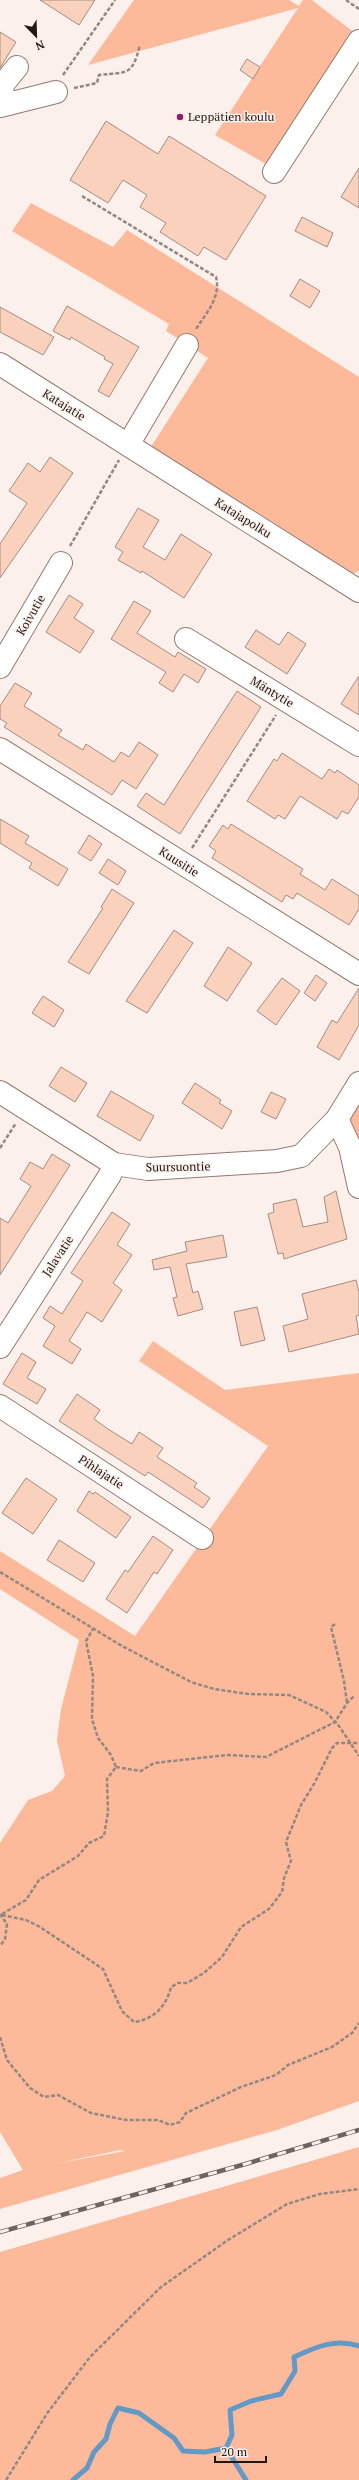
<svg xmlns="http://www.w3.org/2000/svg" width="359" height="2480" font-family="'PT Serif',serif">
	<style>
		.green { fill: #fcba9a; fill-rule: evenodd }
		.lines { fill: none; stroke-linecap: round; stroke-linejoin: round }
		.stream { stroke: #6299c6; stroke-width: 5 }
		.building { fill: #f9d1bd; stroke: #a58c80 }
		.minor-casing { stroke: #927a6e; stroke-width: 24 }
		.path { stroke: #928883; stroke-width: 2.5; stroke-dasharray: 4 2; stroke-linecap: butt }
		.minor { stroke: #fff; stroke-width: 22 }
		.rail-casing { stroke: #6d645f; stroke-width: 4.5 }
		.rail { stroke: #fbf0eb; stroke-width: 3; stroke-dasharray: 9; stroke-linecap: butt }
		.poi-dot { fill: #9a186d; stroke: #fbf0eb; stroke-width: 1.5 }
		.labels { text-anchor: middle; stroke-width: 3; stroke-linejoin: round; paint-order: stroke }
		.poi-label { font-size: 12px; fill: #211814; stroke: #fbf0eb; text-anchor: start }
		.street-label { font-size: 12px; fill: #211814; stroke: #fbf0eb }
	</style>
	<rect width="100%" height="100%" fill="#fbf0eb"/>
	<g class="green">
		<polygon points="134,0 289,0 299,6 303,0 312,0 356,34 266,164 215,135 298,8 88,65"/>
		<polygon points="31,203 113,247 127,230 359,377 359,571 348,576 149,450 208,358 166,331 169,324 12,231"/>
		<polygon points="359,1096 359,1187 342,1124"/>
		<path d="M153,1341L225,1390L359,1373V2101L277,2130L0,2209V2178L23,2170L0,2132V1843L28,1800L52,1791L65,1776L57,1740L61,1709L79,1640L0,1589V1551L135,1636L268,1446L139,1361ZM120,2150L125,2151L59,2163Z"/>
		<polygon points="359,2147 359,2480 0,2480 0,2252"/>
	</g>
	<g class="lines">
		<g class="stream">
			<polyline points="226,2448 246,2480"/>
			<path d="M73,2480L87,2468L94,2452L106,2439L110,2424L118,2408L139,2413L174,2438L183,2451L205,2452L226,2448L232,2435L230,2410L251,2401L281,2394L295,2371L294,2357C316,2347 335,2338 359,2346"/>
		</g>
	</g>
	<g class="building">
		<polygon points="40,0 95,0 79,25"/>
		<polygon points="0,32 16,42 0,68"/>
		<polygon points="247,59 260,67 253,79 240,70"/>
		<polygon points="106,121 158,154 169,136 266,196 226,260 204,247 198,256 160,232 166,223 140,207 147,195 123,180 108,203 70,180"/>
		<polygon points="359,168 359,208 341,197"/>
		<polygon points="302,217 333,233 327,247 295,231"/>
		<polygon points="300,279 320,291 310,308 290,296"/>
		<polygon points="67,306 139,347 109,397 98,391 113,364 104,359 105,357 71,337 70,340 53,331"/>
		<polygon points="0,307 54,337 43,355 0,332"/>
		<polygon points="50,457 73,473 0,578 0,544 27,503 9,491 28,463 40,472"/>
		<polygon points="138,508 159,520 143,547 165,560 181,534 212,554 184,598 142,571 141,573 118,560 123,552 115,547"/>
		<polygon points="69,595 83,604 74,618 94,631 80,653 46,632"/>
		<polygon points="134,601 151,611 137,633 175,657 178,652 206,669 198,683 184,674 173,692 159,683 166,672 111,639"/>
		<polygon points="256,630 279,645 288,632 306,644 287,674 245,647"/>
		<polygon points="359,676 359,715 341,704"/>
		<polygon points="15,683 32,693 24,706 62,730 58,735 83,750 86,744 114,762 121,752 129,757 139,742 158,755 136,789 122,780 112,795 4,727 7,723 0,719 0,706"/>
		<polygon points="237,691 261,707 180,834 137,806 146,793 164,805"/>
		<polygon points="282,753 322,779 329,769 335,773 337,770 359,785 359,797 348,814 342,811 337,819 300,796 285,819 278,815 275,819 247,801 274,759 277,761"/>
		<polygon points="0,819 29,836 25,843 68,869 58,886 29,868 32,863 0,843"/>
		<polygon points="231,824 303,869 300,874 325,890 332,879 359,896 359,909 349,925 297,893 293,899 286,895 282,902 212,858 216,851 209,846 223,825 228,829"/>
		<polygon points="89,835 102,844 91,861 78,853"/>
		<polygon points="108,859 126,871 118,885 99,873"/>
		<polygon points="112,889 134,903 89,974 68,962 103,908 101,907"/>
		<polygon points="174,930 193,943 147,1013 126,1001"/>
		<polygon points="228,947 252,963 227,1001 204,986"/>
		<polygon points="316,975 327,983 315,1001 304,993"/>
		<polygon points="282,978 300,991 276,1025 257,1011"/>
		<polygon points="359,988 359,1025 339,1060 317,1047 332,1020 337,1023"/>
		<polygon points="43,996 64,1010 54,1027 32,1013"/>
		<polygon points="61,1067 87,1083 75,1102 49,1086"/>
		<polygon points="195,1083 221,1100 219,1103 232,1111 222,1129 182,1103"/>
		<polygon points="111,1091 154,1116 140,1141 97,1116"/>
		<polygon points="271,1092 286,1099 276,1119 261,1112"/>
		<polygon points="52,1154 70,1165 0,1275 0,1218 8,1223 31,1186 20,1179 30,1162 43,1169"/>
		<polygon points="336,1191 347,1239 284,1259 283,1253 278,1254 268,1214 274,1212 273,1204 296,1199 303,1227 328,1222 324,1197"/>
		<polygon points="112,1212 130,1224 117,1245 132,1255 113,1283 122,1290 102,1322 87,1312 69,1341 81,1349 72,1364 43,1346 55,1326 43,1318 50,1306 62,1314 83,1281 71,1273"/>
		<polygon points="223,1235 227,1257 186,1264 193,1293 198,1291 203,1309 178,1316 173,1298 177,1297 170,1267 154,1270 152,1260 187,1251 185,1242"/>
		<polygon points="356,1280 359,1292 359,1315 356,1316 359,1334 289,1352 283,1326 308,1319 302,1294"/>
		<polygon points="257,1307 265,1340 241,1346 234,1312"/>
		<polygon points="22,1353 36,1362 27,1378 46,1389 37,1404 3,1384"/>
		<polygon points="77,1394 100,1410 94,1419 108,1429 132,1444 139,1432 163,1448 157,1457 197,1483 194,1487 210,1498 203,1508 148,1472 145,1476 59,1421"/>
		<polygon points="26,1478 57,1499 33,1534 2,1513"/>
		<polygon points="89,1491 93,1494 95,1492 131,1517 116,1538 77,1511"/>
		<polygon points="153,1536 173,1550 157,1574 154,1572 127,1613 106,1599 125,1570 128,1572"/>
		<polygon points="59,1540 95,1563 83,1582 47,1560"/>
	</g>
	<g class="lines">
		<defs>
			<g id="minor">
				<polyline points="8,104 0,88 17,67"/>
				<polyline points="0,106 56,92"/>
				<polyline points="274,172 359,41"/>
				<polyline points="0,364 359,591"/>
				<polyline points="128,445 187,345"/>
				<polyline points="186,639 359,745"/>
				<polyline points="0,667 61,563"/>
				<polyline points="0,749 359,974"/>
				<polyline points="0,1092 114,1164 148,1169 277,1161 301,1156 337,1119 359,1083"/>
				<polyline points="337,1119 350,1147 359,1187"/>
				<polyline points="0,1347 110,1175 114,1164"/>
				<polyline points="0,1406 202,1538"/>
			</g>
		</defs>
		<use href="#minor" class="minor-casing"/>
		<g class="path">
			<polyline points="346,0 359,9"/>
			<polyline points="63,75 115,0"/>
			<path d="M74,88L97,83L99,75C128,72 132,76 140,45"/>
			<path d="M82,196L216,277C221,297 207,312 196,329"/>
			<polyline points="70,546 119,460"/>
			<polyline points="192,848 276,715"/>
			<polyline points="0,1148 16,1123"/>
			<polyline points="0,1572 122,1646 191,1682 214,1689 248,1694 289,1695 326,1712 339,1726 359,1756"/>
			<polyline points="335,1624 331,1627 344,1681 347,1703"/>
			<polyline points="116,1767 141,1771 154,1763 227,1755 266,1757 335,1722 347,1703 354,1696"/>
			<polyline points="0,1914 7,1924 5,1939 0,1946"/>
			<polyline points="2,1914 26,1900 39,1880 78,1856 89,1843 104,1836 108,1812 107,1779 116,1767 111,1755 98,1738 92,1719 93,1676 86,1641 93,1629"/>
			<path d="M2,1915L26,1920L40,1927L103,1969L122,2011L134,2022C154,2019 166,2007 171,1987L178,1983H187L204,1973L222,1957L241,1927L269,1909L282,1892L284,1878L291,1861L286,1842L301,1805L314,1784L332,1748L337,1743H359"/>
			<polyline points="0,2037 7,2060 30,2088 44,2097 58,2095 91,2113 126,2120 158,2120 170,2125 180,2122 186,2113 241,2087 276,2075 288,2065 332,2047 352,2033 359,2023"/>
			<polyline points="6,2480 48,2412 90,2357 161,2287 228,2240 287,2204 320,2194 359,2189"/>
		</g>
		<use href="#minor" class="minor"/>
		<defs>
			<polyline id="rail" points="0,2232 242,2165 359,2130"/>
		</defs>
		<use href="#rail" class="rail-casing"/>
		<use href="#rail" class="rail"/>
	</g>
	<circle class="poi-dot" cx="180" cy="117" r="4"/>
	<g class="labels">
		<g class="poi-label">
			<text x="188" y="121">Leppätien koulu</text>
		</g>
		<g class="street-label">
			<text transform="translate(64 405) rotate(32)" y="4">Katajatie</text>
			<text transform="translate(243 518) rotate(32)" y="4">Katajapolku</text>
			<text transform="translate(31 615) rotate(-60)" y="4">Koivutie</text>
			<text transform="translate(272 692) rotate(31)" y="4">Mäntytie</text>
			<text transform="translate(179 862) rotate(32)" y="4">Kuusitie</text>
			<text transform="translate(178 1167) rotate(-1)" y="4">Suursuontie</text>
			<text transform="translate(58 1256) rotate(-57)" y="4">Jalavatie</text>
			<text transform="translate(101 1472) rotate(33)" y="4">Pihlajatie</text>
		</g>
	</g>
	<g transform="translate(36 36) rotate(157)" stroke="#fbf0eb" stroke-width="3" paint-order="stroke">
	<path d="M0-3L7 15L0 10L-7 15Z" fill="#211814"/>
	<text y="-6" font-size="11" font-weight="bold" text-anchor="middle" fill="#211814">N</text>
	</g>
	<path d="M215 2456v6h51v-6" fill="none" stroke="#211814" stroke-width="2"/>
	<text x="221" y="2456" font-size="12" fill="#211814" stroke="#fbf0eb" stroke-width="3" paint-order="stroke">20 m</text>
</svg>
